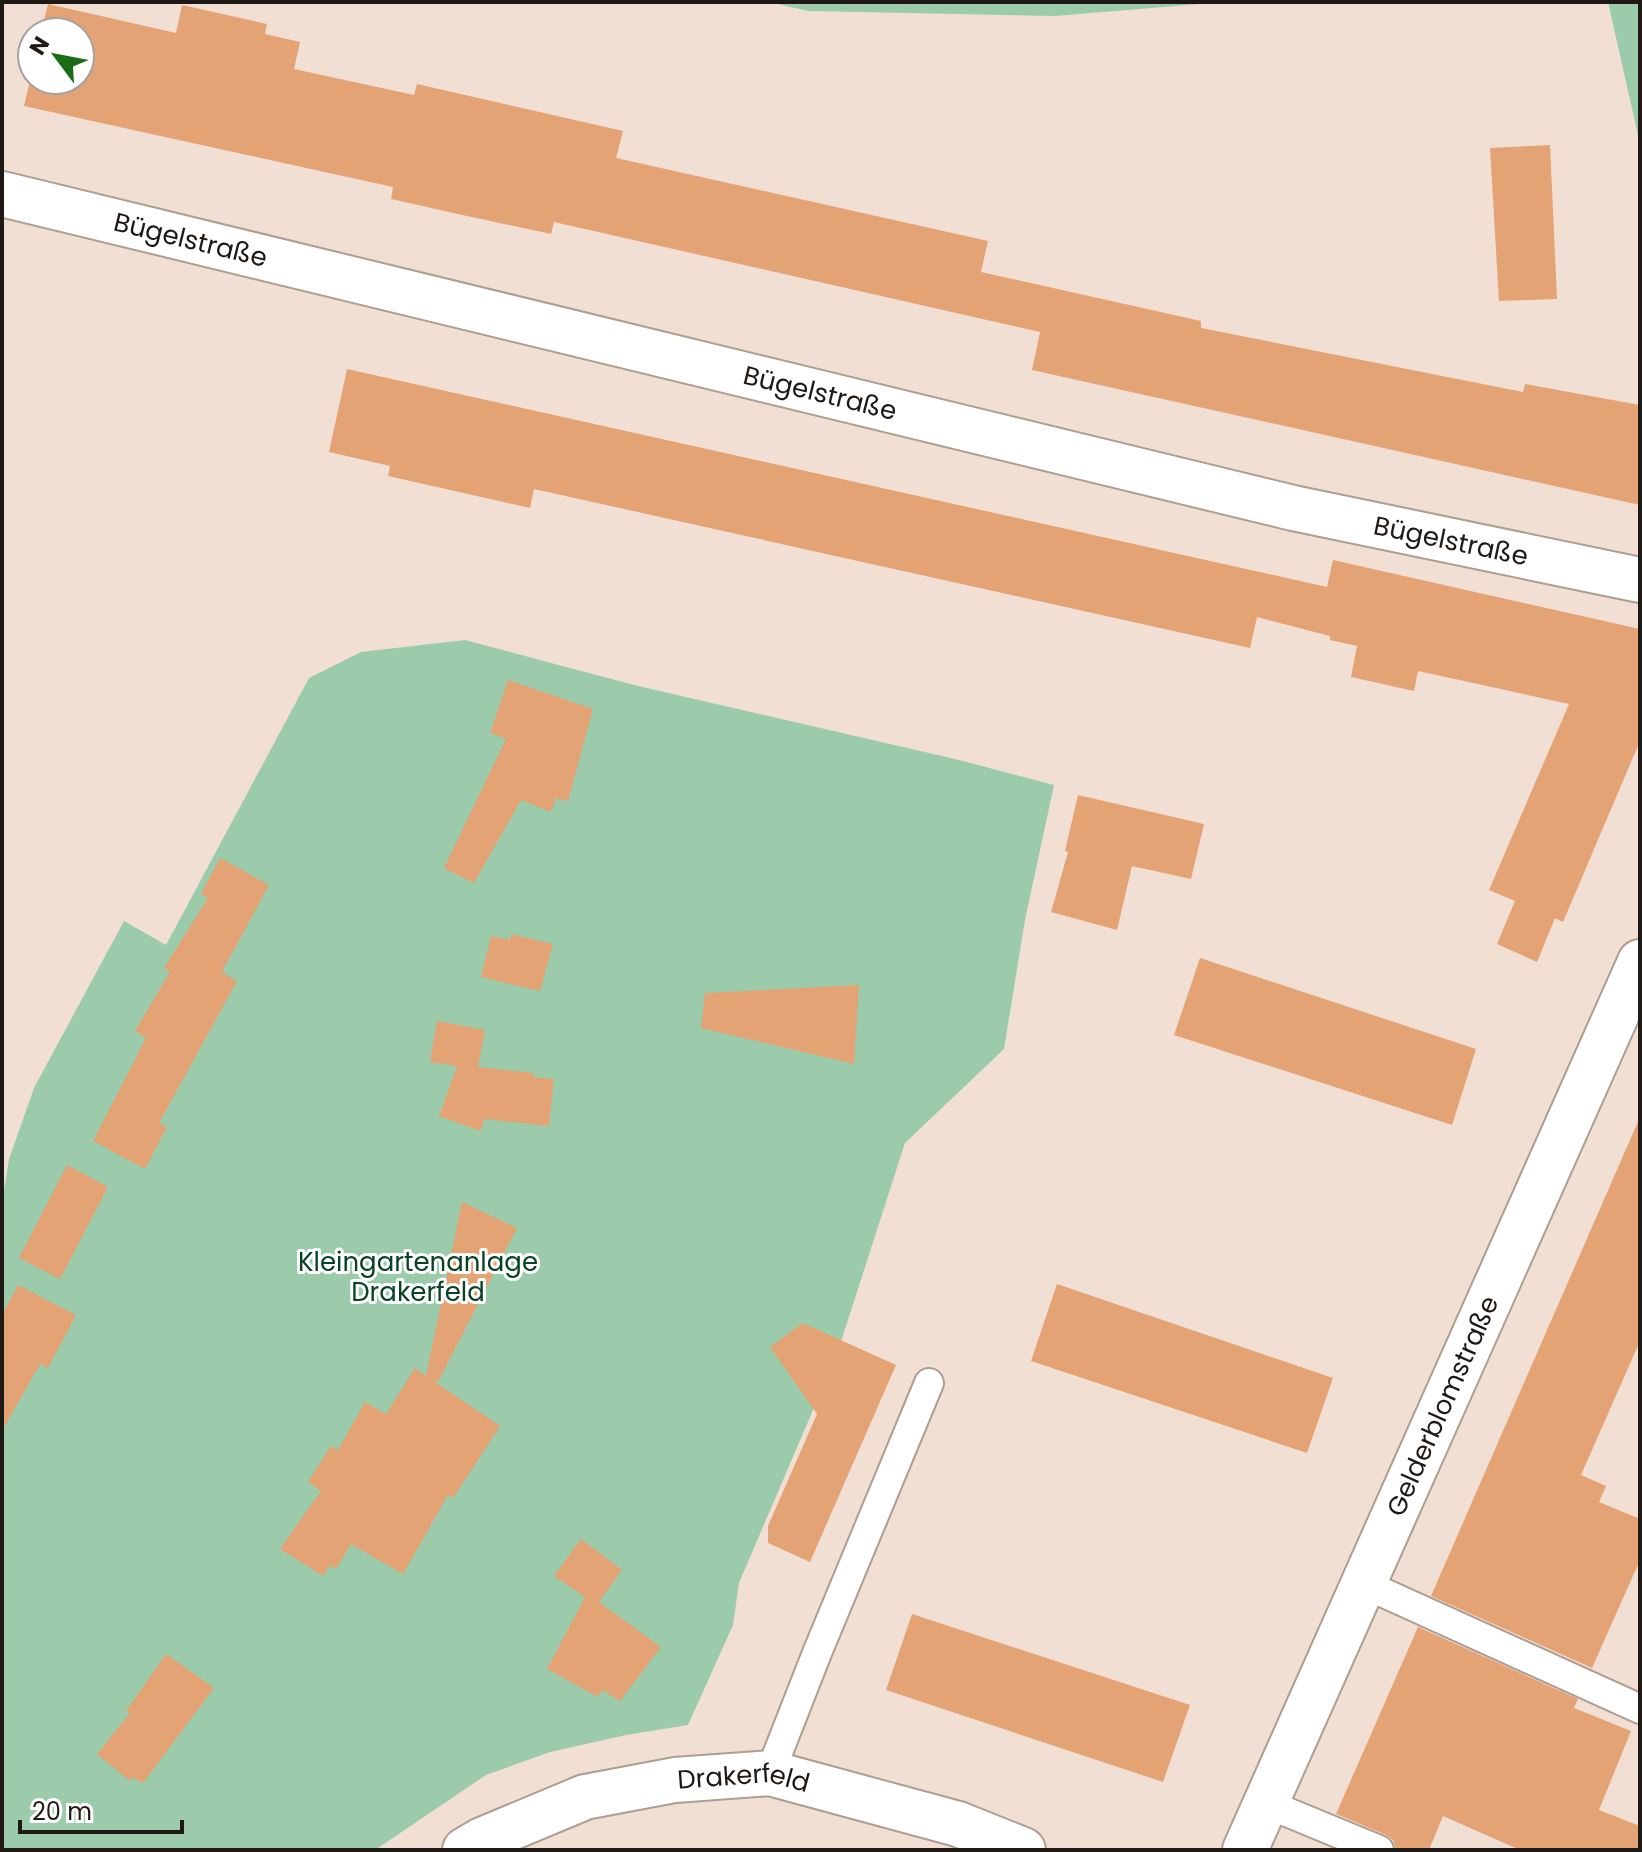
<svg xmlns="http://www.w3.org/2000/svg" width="1642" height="1852" font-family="Poppins,sans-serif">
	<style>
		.green { fill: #9ccbac }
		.building { fill: #e4a375 }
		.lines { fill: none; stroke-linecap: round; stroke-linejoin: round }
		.lane-casing { stroke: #ae9d91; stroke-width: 32 }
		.street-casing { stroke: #ae9d91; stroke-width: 48 }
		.lane { stroke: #fff; stroke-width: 28 }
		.street { stroke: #fff; stroke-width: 44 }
		.labels { text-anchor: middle; stroke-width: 6; stroke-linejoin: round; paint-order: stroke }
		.street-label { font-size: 26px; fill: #1f1915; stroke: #fff }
		.park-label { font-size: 26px; fill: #094326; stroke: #fff }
	</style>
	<rect width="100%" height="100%" fill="#f1dfd3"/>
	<g class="green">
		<polygon points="769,2 1224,2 1055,16 808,11"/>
		<polygon points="1608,2 1640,2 1640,144"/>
		<polygon points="465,640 634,685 955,759 1054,785 1025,920 1004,1049 905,1143 837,1354 739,1583 733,1625 688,1725 626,1735 550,1752 486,1775 375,1850 2,1850 2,1204 9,1159 34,1088 124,921 166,945 309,678 361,652"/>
	</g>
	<g class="building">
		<polygon points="48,4 176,33 182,5 267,24 265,34 300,42 294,69 414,95 417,84 623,131 616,158 988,241 981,272 1201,321 1201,328 1523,392 1525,384 1640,405 1640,505 1032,370 1040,332 554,222 551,234 467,216 391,199 393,187 24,106 32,72 32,80 80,80 80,32 41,32"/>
		<polygon points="1550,145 1557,299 1499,301 1490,148"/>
		<polygon points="347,369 1327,587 1333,560 1640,629 1640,741 1563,922 1555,918 1537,962 1497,944 1515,901 1489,890 1569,704 1418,671 1414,691 1351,677 1357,646 1330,640 1330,636 1257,617 1250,648 534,489 530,508 388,476 390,466 329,452"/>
		<polygon points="508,680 593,709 568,801 556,798 551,812 521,800 474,883 444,868 506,739 490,733"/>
		<polygon points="1078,795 1204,824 1191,879 1132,866 1117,930 1051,912 1068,852 1065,851"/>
		<polygon points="220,858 269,885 222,972 237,981 159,1123 167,1127 145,1169 93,1141 146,1038 135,1031 170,972 164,968 208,898 201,894"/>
		<polygon points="511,934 553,944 540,991 481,977 491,936 510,940"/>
		<polygon points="1200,958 1476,1049 1452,1125 1174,1035"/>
		<polygon points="859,985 854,1064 701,1028 705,993"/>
		<polygon points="437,1021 485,1030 478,1067 534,1073 533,1077 554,1079 549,1126 484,1119 481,1131 439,1116 457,1066 430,1062"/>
		<polygon points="1640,1117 1640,1341 1581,1475 1606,1486 1599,1502 1640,1519 1640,1560 1592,1668 1431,1596"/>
		<polygon points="67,1165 108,1187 60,1279 19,1258"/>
		<polygon points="462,1202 517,1228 438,1382 432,1380 500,1426 453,1498 448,1495 403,1574 351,1544 336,1569 330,1565 323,1576 280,1549 321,1491 308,1482 331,1446 338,1450 365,1402 386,1414 415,1368 426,1376"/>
		<polygon points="1057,1284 1333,1378 1307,1453 1031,1361"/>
		<polygon points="18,1285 76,1315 48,1368 40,1364 2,1431 2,1315"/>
		<polygon points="803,1323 896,1365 810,1562 768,1543 768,1526 817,1414 770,1347"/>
		<polygon points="581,1539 622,1570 599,1602 661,1647 620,1701 602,1690 598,1697 547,1669 585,1597 554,1576"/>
		<polygon points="912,1614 1190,1705 1163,1782 886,1690"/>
		<polygon points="1418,1627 1578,1699 1574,1708 1631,1731 1599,1810 1640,1826 1640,1850 1520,1850 1443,1816 1429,1850 1396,1850 1393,1840 1386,1835 1336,1814"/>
		<polygon points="166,1654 214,1688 143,1783 132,1777 130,1781 97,1754 130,1713 126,1711"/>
	</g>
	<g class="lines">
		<defs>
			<g id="lane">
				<polyline points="1362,1583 1640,1709"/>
				<polyline points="770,1773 817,1653 929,1383"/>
				<polyline points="1265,1803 1379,1850"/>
			</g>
			<g id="street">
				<path id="s1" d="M2,194L1293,508L1640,580"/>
				<path id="s2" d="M465,1850L482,1840L585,1797L675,1780L770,1773L958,1824L1023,1850"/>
				<path id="s3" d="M1245,1850L1640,962"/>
			</g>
		</defs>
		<use href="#lane" class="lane-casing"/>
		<use href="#street" class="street-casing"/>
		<use href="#lane" class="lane"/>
		<use href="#street" class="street"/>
	</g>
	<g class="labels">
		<g class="street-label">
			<text dy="9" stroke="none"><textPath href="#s1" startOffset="194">Bügelstraße</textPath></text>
			<text dy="9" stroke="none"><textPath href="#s1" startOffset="842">Bügelstraße</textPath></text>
			<text dy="9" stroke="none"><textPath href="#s1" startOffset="1490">Bügelstraße</textPath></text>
			<text dy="9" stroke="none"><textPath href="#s3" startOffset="486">Gelderblomstraße</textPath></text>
			<text dy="9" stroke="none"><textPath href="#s2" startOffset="292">Drakerfeld</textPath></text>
		</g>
		<g class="park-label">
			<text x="418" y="1271">Kleingartenanlage<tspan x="418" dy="30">Drakerfeld</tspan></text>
		</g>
	</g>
	<rect width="1642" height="1852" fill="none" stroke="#1f1915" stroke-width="8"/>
	<g transform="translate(56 56) rotate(302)"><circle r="38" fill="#ffffff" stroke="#a5a3a1" stroke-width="2"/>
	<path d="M0-6L14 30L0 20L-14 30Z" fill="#196d15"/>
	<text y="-12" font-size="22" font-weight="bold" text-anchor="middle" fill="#1f1915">N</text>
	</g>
	<path d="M20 1820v12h162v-12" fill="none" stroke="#1f1915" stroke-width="4"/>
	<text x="32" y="1820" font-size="24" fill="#1f1915" stroke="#ffffff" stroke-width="6" paint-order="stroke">20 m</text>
</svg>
